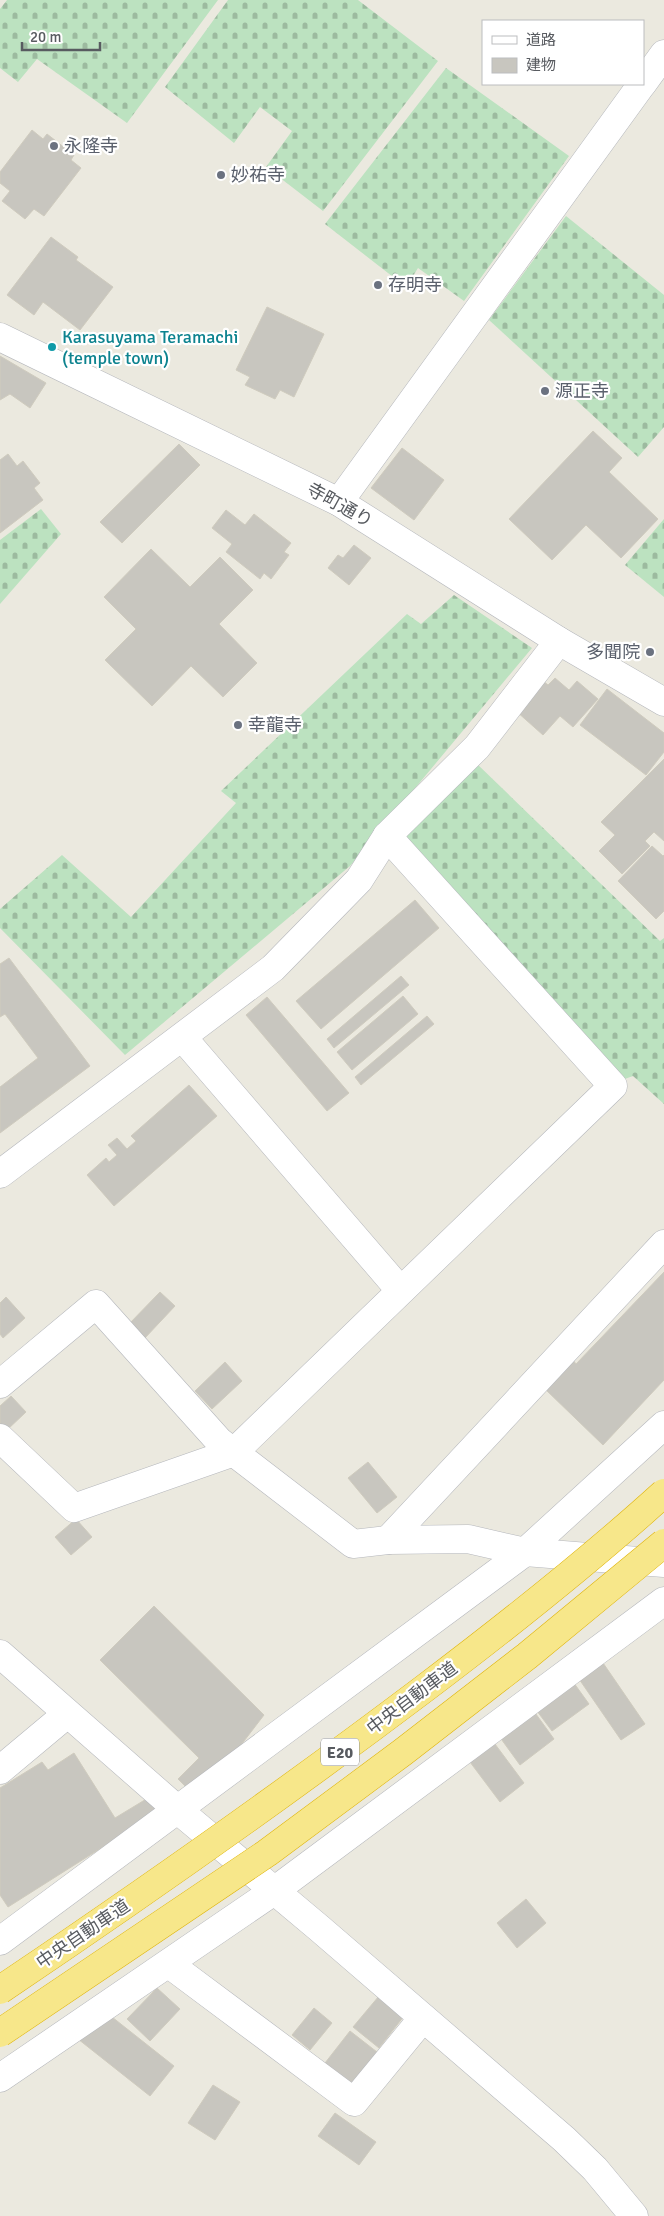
<svg xmlns="http://www.w3.org/2000/svg" width="664" height="2216" font-family="Signika,'Noto Sans JP',sans-serif">
	<style>
		.cemetery { fill: url(#cemetery-stones) }
		.building { fill: #c8c6bf; stroke: #cfcbbe }
		.lines { fill: none; stroke-linecap: round; stroke-linejoin: round }
		.street-casing { stroke: #b5b7bc; stroke-width: 29 }
		.street { stroke: #fff; stroke-width: 28 }
		.highway-bridge-casing { stroke: #dfb40b; stroke-width: 29; stroke-linecap: butt }
		.highway-bridge { stroke: #f7e78a; stroke-width: 28 }
		.worship-dot { fill: #6b7280; stroke: #fff; stroke-width: 2 }
		.culture-dot { fill: #0f9aa8; stroke: #fff; stroke-width: 2 }
		.labels { text-anchor: middle; stroke-width: 4.5; stroke-linejoin: round; paint-order: stroke }
		.shield { fill: #fff; stroke: #8a8c90; stroke-width: 1 }
		.shield-label { font-size: 16px; font-weight: bold; fill: #585b60 }
		.worship-label { font-size: 18px; fill: #5b616d; stroke: #fff; text-anchor: start }
		.culture-label { font-size: 18px; fill: #0d838f; stroke: #fff; text-anchor: start }
		.street-label { font-size: 18px; fill: #585b60; stroke: #fff }
	</style>
	<defs>
		<pattern id="cemetery-stones" width="16" height="16" patternUnits="userSpaceOnUse" patternTransform="scale(1.25)"><rect width="16" height="16" fill="#bce2c0"/><path d="M2 7V4a2 2 0 0 1 4 0v3zM10 15v-3a2 2 0 0 1 4 0v3z" fill="#9cba9f"/></pattern>
	</defs>
	<rect width="100%" height="100%" fill="#ebe9df"/>
	<g class="cemetery">
		<polygon points="7,0 218,0 127,123 37,59 18,82 0,68 0,9"/>
		<polygon points="228,0 358,0 438,61 323,211 266,167 292,131 260,107 234,143 165,87"/>
		<polygon points="446,68 569,156 464,301 418,268 406,287 325,224"/>
		<polygon points="566,216 664,295 664,427 638,457 489,320"/>
		<polygon points="41,509 61,534 0,604 0,540"/>
		<polygon points="664,519 664,597 625,565"/>
		<polygon points="454,595 532,648 350,866 125,1055 0,928 0,909 62,855 131,917 236,803 221,791 407,614 421,624"/>
		<polygon points="475,762 660,941 664,938 664,1104 633,1076 622,1080 400,835"/>
	</g>
	<g class="building">
		<polygon points="32,130 43,139 47,134 74,155 71,160 81,168 44,216 34,209 25,219 2,201 10,191 0,183 0,172"/>
		<polygon points="51,237 78,257 76,260 113,287 80,330 43,302 34,315 7,295"/>
		<polygon points="267,307 324,334 294,397 280,390 275,399 245,385 250,377 236,370"/>
		<polygon points="0,356 46,383 30,408 10,394 0,400"/>
		<polygon points="593,431 622,458 609,472 658,519 621,558 586,525 552,560 509,519"/>
		<polygon points="179,444 200,465 122,543 100,522"/>
		<polygon points="402,448 444,480 414,520 371,488"/>
		<polygon points="8,454 17,466 23,461 40,483 34,488 43,500 0,533 0,460"/>
		<polygon points="226,510 245,525 254,514 291,543 284,552 289,555 271,579 264,573 260,579 226,552 232,544 212,528"/>
		<polygon points="354,545 371,558 349,585 328,568 338,555 343,558"/>
		<polygon points="151,549 190,587 220,557 253,590 219,624 257,663 223,697 191,666 152,706 105,660 136,629 104,597"/>
		<polygon points="555,678 569,690 577,681 598,699 573,727 560,716 543,735 516,711 542,680 548,685"/>
		<polygon points="607,689 664,733 664,752 646,775 580,725"/>
		<polygon points="664,759 664,841 654,832 645,841 650,846 622,874 599,851 615,835 601,822"/>
		<polygon points="652,846 663,856 664,855 664,911 656,919 618,881"/>
		<polygon points="415,900 439,928 321,1029 296,1001"/>
		<polygon points="9,958 90,1066 0,1133 0,1087 38,1058 5,1014 0,1017 0,964"/>
		<polygon points="401,976 409,985 334,1048 327,1039"/>
		<polygon points="403,996 418,1014 352,1070 337,1052"/>
		<polygon points="267,997 349,1093 327,1111 246,1015"/>
		<polygon points="427,1016 434,1024 361,1085 355,1077"/>
		<polygon points="189,1085 217,1116 114,1206 87,1175 106,1158 109,1162 117,1155 108,1145 117,1138 127,1149 136,1141 131,1136"/>
		<polygon points="664,1272 664,1380 603,1445 545,1389 573,1360 576,1364"/>
		<polygon points="160,1292 175,1306 144,1339 129,1324"/>
		<polygon points="6,1297 25,1318 3,1338 0,1334 0,1303"/>
		<polygon points="225,1362 242,1381 212,1409 195,1391"/>
		<polygon points="11,1396 26,1412 7,1430 0,1423 0,1406"/>
		<polygon points="368,1462 397,1497 377,1513 348,1478"/>
		<polygon points="76,1519 92,1537 71,1555 55,1537"/>
		<polygon points="154,1606 264,1715 221,1771 189,1790 178,1779 199,1758 100,1660"/>
		<polygon points="601,1660 645,1724 621,1740 577,1676"/>
		<polygon points="571,1679 589,1704 552,1731 534,1707"/>
		<polygon points="533,1710 554,1739 520,1765 499,1736"/>
		<polygon points="492,1740 524,1783 500,1802 467,1758"/>
		<polygon points="74,1753 115,1818 148,1798 159,1816 117,1838 8,1907 0,1895 0,1788 42,1762 48,1770"/>
		<polygon points="526,1899 546,1923 517,1948 497,1923"/>
		<polygon points="157,1988 180,2009 150,2041 127,2019"/>
		<polygon points="379,1996 404,2016 379,2048 353,2027"/>
		<polygon points="314,2008 332,2023 310,2050 292,2035"/>
		<polygon points="112,2017 174,2066 150,2096 78,2039"/>
		<polygon points="350,2031 377,2052 352,2084 325,2063"/>
		<polygon points="213,2085 240,2102 215,2140 188,2123"/>
		<polygon points="335,2113 376,2142 359,2165 318,2136"/>
	</g>
	<g class="lines">
		<defs>
			<g id="street">
				<polyline points="643,83 664,54"/>
				<polyline points="0,337 339,502 559,641 664,702"/>
				<polyline points="339,502 642,84"/>
				<polyline points="183,1038 400,1290"/>
				<polyline points="0,1174 273,968 359,880 387,836 477,747 559,641"/>
				<polyline points="0,1384 96,1304 219,1441 353,1544 388,1540 468,1539 525,1552 664,1563"/>
				<polyline points="0,1438 74,1508 234,1452 613,1086 387,836"/>
				<polyline points="388,1540 664,1244"/>
				<polyline points="0,1654 178,1810 319,1928 564,2139 595,2169 634,2216"/>
				<polyline points="0,1770 67,1714"/>
				<polyline points="0,1941 525,1552 664,1425"/>
				<polyline points="169,1964 354,2102 423,2018"/>
				<polyline points="0,2078 274,1891 664,1601"/>
			</g>
		</defs>
		<use href="#street" class="street-casing"/>
		<use href="#street" class="street"/>
		<defs>
			<g id="highway-bridge">
				<path d="M0,1990C144,1893 286,1793 425,1688C507,1626 588,1562 664,1493"/>
				<polyline points="0,2033 267,1853 403,1752 527,1656 664,1543"/>
			</g>
		</defs>
		<use href="#highway-bridge" class="highway-bridge-casing"/>
		<use href="#highway-bridge" class="highway-bridge"/>
	</g>
	<g class="worship-dot">
		<circle cx="54" cy="146" r="5"/>
		<circle cx="221" cy="175" r="5"/>
		<circle cx="378" cy="285" r="5"/>
		<circle cx="545" cy="391" r="5"/>
		<circle cx="650" cy="652" r="5"/>
		<circle cx="238" cy="725" r="5"/>
	</g>
	<circle class="culture-dot" cx="52" cy="347" r="5"/>
	<g class="labels">
		<rect class="shield" x="321" y="1738.5" width="38" height="27" rx="4"/>
		<g class="shield-label">
			<text x="340" y="1758">E20</text>
		</g>
		<g class="worship-label">
			<text x="64" y="152">永隆寺</text>
			<text x="231" y="181">妙祐寺</text>
			<text x="388" y="291">存明寺</text>
			<text x="555" y="397">源正寺</text>
			<text x="640" y="658" text-anchor="end">多聞院</text>
			<text x="248" y="731">幸龍寺</text>
		</g>
		<g class="culture-label">
			<text x="62" y="343">Karasuyama Teramachi<tspan x="62" dy="21">(temple town)</tspan></text>
		</g>
		<g class="street-label">
			<text transform="translate(340 505) rotate(29)" y="6">寺町通り</text>
			<text transform="translate(412 1698) rotate(-37)" y="6">中央自動車道</text>
			<text transform="translate(83 1934) rotate(-34)" y="6">中央自動車道</text>
		</g>
	</g>
	<rect x="482" y="20" width="162" height="65" fill="#ffffff" stroke="#bcbdbf"/>
	<rect x="492" y="36" width="25" height="8" fill="#ffffff" stroke="#bcbdbf"/>
	<text x="526" y="45" font-size="15" fill="#585b60">道路</text>
	<rect x="492" y="58" width="25" height="15" fill="#c8c6bf" stroke="#bcbdbf"/>
	<text x="526" y="70" font-size="15" fill="#585b60">建物</text>
	<path d="M22 42v8h78v-8" fill="none" stroke="#585b60" stroke-width="2.5"/>
	<text x="30" y="42" font-size="15" fill="#585b60" stroke="#ffffff" stroke-width="4" paint-order="stroke">20 m</text>
</svg>
